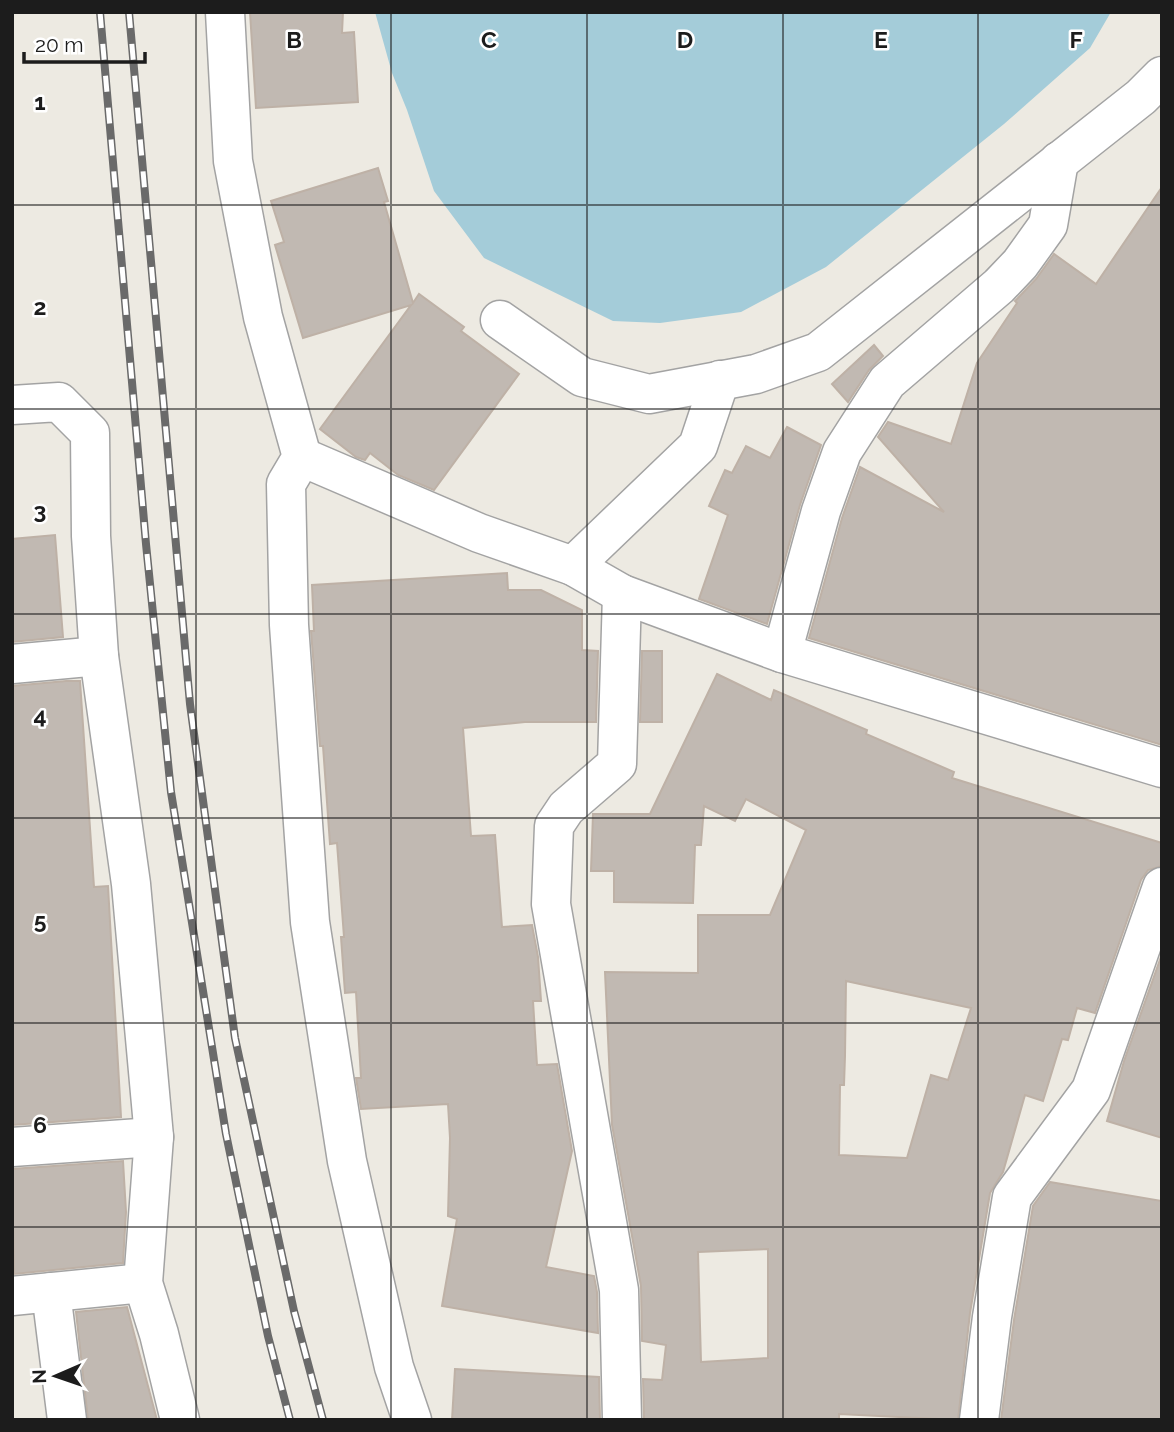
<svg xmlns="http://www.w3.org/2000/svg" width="1174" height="1432" font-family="Raleway,sans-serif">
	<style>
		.water { fill: #a4ccd9 }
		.building { fill: #c1b9b2; stroke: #beb1a6; stroke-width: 2; fill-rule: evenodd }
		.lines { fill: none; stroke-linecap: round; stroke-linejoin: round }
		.minor-casing { stroke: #a3a3a3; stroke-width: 41 }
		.minor { stroke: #fff; stroke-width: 38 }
		.rail-casing { stroke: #6a6a6a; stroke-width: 8 }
		.rail { stroke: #fff; stroke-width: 5; stroke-dasharray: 16; stroke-linecap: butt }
		.grid { fill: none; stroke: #1c1c1c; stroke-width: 2; stroke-opacity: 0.55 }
		.grid-label { font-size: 23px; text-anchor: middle; font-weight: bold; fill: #1c1c1c; stroke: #fff; stroke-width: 5; stroke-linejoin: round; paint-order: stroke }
	</style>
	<rect width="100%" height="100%" fill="#edeae2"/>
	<polygon class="water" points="375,12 1111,12 1090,48 1004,124 826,267 741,312 660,323 613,321 484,258 434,191 407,110 392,73"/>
	<g class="building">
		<polygon points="250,12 343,12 342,33 354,32 358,102 256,108"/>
		<polygon points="378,168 388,201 384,202 413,303 419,294 464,327 461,331 519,374 434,490 398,475 370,453 365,460 356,457 320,429 411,305 303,338 275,245 284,242 271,201"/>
		<polygon points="1162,187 1162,745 809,638 842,518 860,467 944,512 878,437 888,422 951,444 977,363 1017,303 1015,301 1036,279 1054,254 1096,284"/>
		<polygon points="874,345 883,356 869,370 848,402 832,384"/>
		<polygon points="787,427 821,445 800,505 767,624 699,599 728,515 709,506 725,470 732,473 746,446 770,458"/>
		<polygon points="55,535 63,637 12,642 12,539"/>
		<polygon points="507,573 508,590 541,590 582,610 582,650 598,651 596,722 525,722 463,728 471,836 495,835 502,927 532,925 538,957 541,1001 533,1001 537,1065 557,1064 572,1151 546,1267 594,1276 597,1292 598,1333 442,1306 457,1219 448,1216 450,1138 448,1104 361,1109 356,1078 361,1078 356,992 345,993 341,937 344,937 337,843 330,844 323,746 320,746 311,631 314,631 312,585"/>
		<polygon points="642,651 662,651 662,722 640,722"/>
		<path d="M717,674L771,700L774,690L867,730L866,734L954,772L952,778L1162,843V866L1148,870L1141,880L1095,1013L1077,1008L1068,1040L1062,1039L1043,1101L1025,1095L1003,1172L990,1193L970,1313L958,1420L839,1414V1420H644L643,1379L662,1380L666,1345L642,1341L641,1286L612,1125L605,972L698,973V915H770L806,830L746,799L735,821L704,806L701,845H695L693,903L614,902V871H591L593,814H650ZM846,981L971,1008L948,1080L931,1075L907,1158L839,1155L840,1085H844L845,1056ZM768,1249V1358L701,1362L698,1252Z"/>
		<polygon points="66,681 80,681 94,887 108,886 121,1117 12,1125 12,686"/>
		<polygon points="1162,954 1162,1138 1107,1121 1124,1061"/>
		<polygon points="123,1161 126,1212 123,1263 14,1274 12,1169"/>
		<polygon points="1050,1182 1162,1201 1162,1420 1001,1420 1014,1320 1033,1206"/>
		<polygon points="127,1307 157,1420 88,1420 76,1312"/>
		<polygon points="455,1369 599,1377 600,1420 452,1420"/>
	</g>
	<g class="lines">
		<defs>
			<g id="minor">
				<polyline points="225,12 233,161 263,317 302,457 286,484 289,625 310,922 347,1161 394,1367 412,1420"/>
				<polyline points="500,320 582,377 649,394 756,374 818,352 1141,97 1162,76"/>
				<polyline points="12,405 59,402 90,433 91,536 99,656 131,884 154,1137 143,1283 159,1334 180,1420"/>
				<polyline points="302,457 479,533 573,566 622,594 782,653 1162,768"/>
				<polyline points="573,566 698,446 720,380"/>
				<polyline points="782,653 821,511 842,452 887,382 999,286 1020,264 1048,225 1059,161"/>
				<polyline points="12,664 99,656"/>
				<polyline points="12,1147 154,1137"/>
				<polyline points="51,1292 67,1420"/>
				<polyline points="12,1296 143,1283"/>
				<polyline points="622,1420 619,1290 551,904 554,826 566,808 617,764 622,594"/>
				<polyline points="979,1420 992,1317 1012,1197 1091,1090 1162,887"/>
			</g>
		</defs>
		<use href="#minor" class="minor-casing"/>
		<use href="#minor" class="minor"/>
		<defs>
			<g id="rail">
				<polyline points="100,12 146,544 171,792 226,1134 268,1336 290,1420"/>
				<polyline points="129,12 190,704 235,1038 294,1311 323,1420"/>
			</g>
		</defs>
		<use href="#rail" class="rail-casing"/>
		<use href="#rail" class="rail"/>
	</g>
	<path class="grid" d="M196,12V1420M391,12V1420M587,12V1420M783,12V1420M978,12V1420M12,205H1162M12,409H1162M12,614H1162M12,818H1162M12,1023H1162M12,1227H1162"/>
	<g class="grid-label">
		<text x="294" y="48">B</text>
		<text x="489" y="48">C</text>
		<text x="685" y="48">D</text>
		<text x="881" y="48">E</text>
		<text x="1076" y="48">F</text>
		<text x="40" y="110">1</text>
		<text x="40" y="315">2</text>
		<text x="40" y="519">3</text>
		<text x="40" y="724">4</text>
		<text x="40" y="929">5</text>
		<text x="40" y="1133">6</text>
	</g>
	<rect width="1174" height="1432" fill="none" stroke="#1c1c1c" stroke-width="28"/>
	<g transform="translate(56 1376) rotate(268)" stroke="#ffffff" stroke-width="5" paint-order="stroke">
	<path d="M0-5L12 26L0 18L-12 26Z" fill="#1c1c1c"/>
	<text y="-10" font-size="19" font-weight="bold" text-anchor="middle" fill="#1c1c1c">N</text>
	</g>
	<path d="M24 52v10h121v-10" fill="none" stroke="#1c1c1c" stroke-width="3.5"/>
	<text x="35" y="52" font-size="21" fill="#1c1c1c" stroke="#ffffff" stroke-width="5" paint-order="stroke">20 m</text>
</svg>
